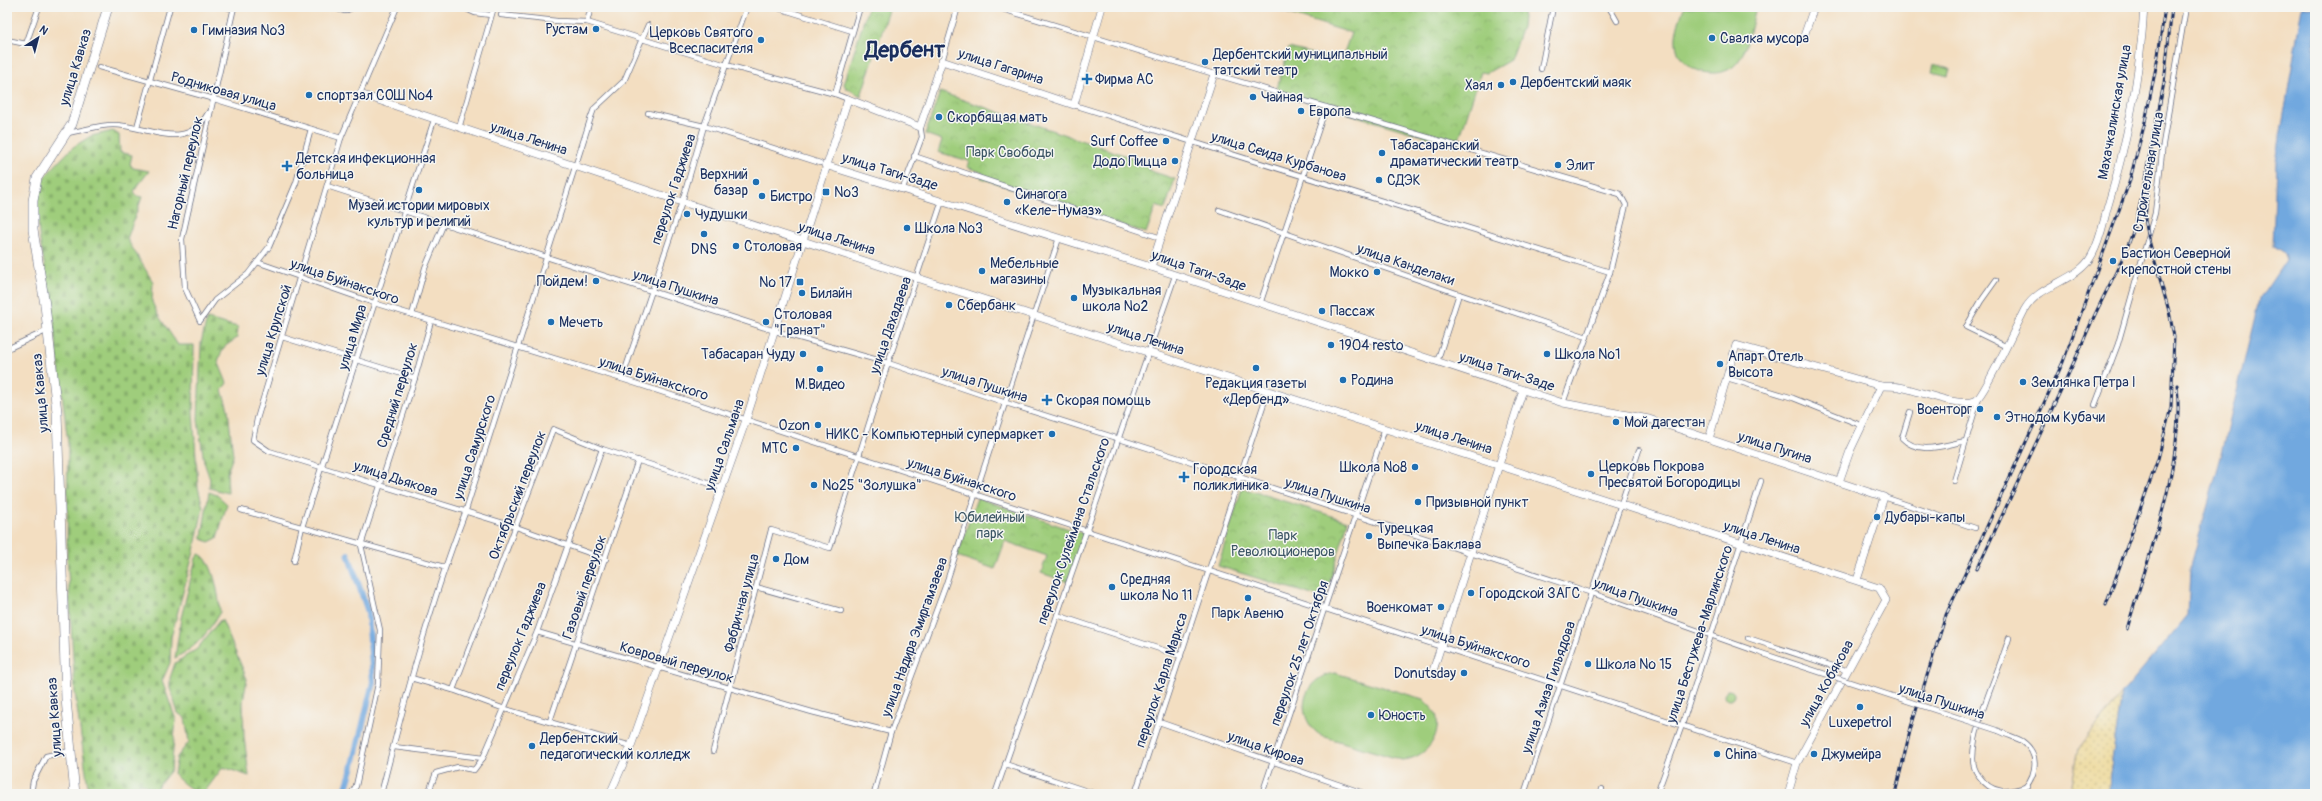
<svg xmlns="http://www.w3.org/2000/svg" width="2322" height="801" font-family="Pangolin,sans-serif">
	<style>
		.sand { fill: url(#sand-dots); stroke: #84847e }
		.cemetery { fill: url(#cemetery-stones); stroke: #5d7e6c }
		.park { fill: url(#park-crowns); stroke: #5d7e6c }
		.pitch { fill: #9fcd7b; stroke: #5d7e6c }
		.water { fill: #71a8df; stroke: #466c9e }
		.lines { fill: none; stroke-linecap: round; stroke-linejoin: round }
		.canal { stroke: #71a8df; stroke-width: 6 }
		.street-casing { stroke: #676c81; stroke-width: 6 }
		.secondary-casing { stroke: #676c81; stroke-width: 8 }
		.primary-casing { stroke: #676c81; stroke-width: 8 }
		.highway-casing { stroke: #676c81; stroke-width: 10 }
		.street { stroke: #fff; stroke-width: 4.5 }
		.secondary { stroke: #fff; stroke-width: 7 }
		.primary { stroke: #fff; stroke-width: 7 }
		.highway { stroke: #fff; stroke-width: 9 }
		.rail-casing { stroke: #1b2f5e; stroke-width: 3 }
		.rail { stroke: #f6f6f2; stroke-width: 1.5; stroke-dasharray: 4.5; stroke-linecap: butt }
		.street-bridge-casing { stroke: #676c81; stroke-width: 6; stroke-linecap: butt }
		.street-bridge { stroke: #fff; stroke-width: 4.5 }
		.poi-dot { fill: #1f6fb2; stroke: #f6f6f2; stroke-width: 1.5 }
		.labels { text-anchor: middle; stroke-width: 3; stroke-linejoin: round; paint-order: stroke }
		.poi-label { font-size: 14px; fill: #1b2f5e; stroke: #f6f6f2; text-anchor: start }
		.street-label { font-size: 14px; fill: #1b2f5e; stroke: #f6f6f2 }
		.park-label { font-size: 14px; fill: #3c5665; stroke: #f6f6f2 }
		.town-label { font-size: 22px; font-weight: bold; fill: #1b2f5e; stroke: #f6f6f2 }
	</style>
	<defs>
		<pattern id="sand-dots" width="8" height="8" patternUnits="userSpaceOnUse"><rect width="8" height="8" fill="#eeda9e"/><path d="M2 2h.1M6 6h.1" fill="none" stroke="#ccbb8a" stroke-width="1.8" stroke-linecap="round"/></pattern>
		<pattern id="cemetery-stones" width="16" height="16" patternUnits="userSpaceOnUse"><rect width="16" height="16" fill="#9fcd7b"/><path d="M2 7V4a2 2 0 0 1 4 0v3zM10 15v-3a2 2 0 0 1 4 0v3z" fill="#88b06d"/></pattern>
		<pattern id="park-crowns" width="20" height="18" patternUnits="userSpaceOnUse"><rect width="20" height="18" fill="#9fcd7b"/><path d="M2 6a3 3 0 1 1 6 0M12 15a3 3 0 1 1 6 0" fill="none" stroke="#88b06d"/></pattern>
	</defs>
	<rect width="100%" height="100%" fill="#f6f6f2"/>
	<filter id="ink" filterUnits="userSpaceOnUse"><feTurbulence type="fractalNoise" baseFrequency=".025" numOctaves="2"/><feDisplacementMap in="SourceGraphic" scale="8" xChannelSelector="R" yChannelSelector="G"/><feConvolveMatrix kernelMatrix="1 2 1 2 8 2 1 2 1" color-interpolation-filters="sRGB"/></filter>
	<filter id="wash" filterUnits="userSpaceOnUse"><feTurbulence type="fractalNoise" baseFrequency=".012" numOctaves="4" result="noise"/><feDisplacementMap in="SourceGraphic" scale="16" xChannelSelector="R" yChannelSelector="G"/><feGaussianBlur stdDeviation="0.9" result="paint"/><feColorMatrix in="noise" values="0 0 0 0 0 0 0 0 0 0 0 0 0 0 0 0 0 1.4 0 .05"/><feComposite in="paint" operator="in"/></filter>
	<g filter="url(#wash)">
		<rect width="100%" height="100%" fill="#f3dec1"/>
		<polygon class="sand" points="2122,693 2107,794 2070,794 2079,748"/>
		<g class="cemetery">
			<polygon points="113,131 119,135 120,152 132,155 130,164 133,168 149,171 134,191 137,196 142,197 127,239 153,282 152,302 158,315 178,345 194,345 193,411 198,487 203,508 194,551 171,637 170,663 162,681 176,720 171,770 155,790 140,783 136,794 89,794 75,693 67,554 68,444 52,307 39,235 37,207 39,189 46,175 73,147 91,136"/>
			<polygon points="207,319 238,327 237,338 224,347 218,361 227,383 222,390 228,409 233,456 227,473 228,493 209,488 210,479 204,462 198,420 201,343"/>
			<polygon points="209,492 217,495 227,504 217,538 209,542 202,539 202,536"/>
			<path d="M199,554C214,559 219,598 220,612C206,635 199,645 175,658L181,618L196,558Z"/>
			<path d="M220,620H222L247,679L243,702L244,737L249,776L223,767L203,794H198C189,787 181,783 174,774L177,757L189,742L185,718L178,713L170,688V678L175,663L197,649Z"/>
		</g>
		<g class="park">
			<polygon points="868,7 890,7 861,96 846,88 844,84"/>
			<polygon points="1267,7 1524,7 1522,27 1510,60 1487,73 1481,72 1457,146 1276,92 1289,48 1341,61 1351,33"/>
			<polygon points="1934,64 1950,69 1948,76 1932,72"/>
			<polygon points="940,92 1150,164 1148,170 1175,179 1165,209 1156,206 1146,233 981,178 983,173 967,167 969,161 938,152 942,140 925,134"/>
			<polygon points="1242,488 1348,521 1325,599 1218,566"/>
			<polygon points="977,498 1084,534 1068,582 1041,573 1047,556 1005,541 995,569 957,556"/>
			<circle cx="1729" cy="695" r="5"/>
		</g>
		<g class="pitch">
			<path d="M1684,7H1756C1752,22 1747,54 1735,65C1719,81 1682,72 1677,49C1673,36 1680,20 1684,7Z"/>
			<path d="M1335,673L1423,699C1428,705 1437,711 1437,719C1440,741 1422,759 1402,760L1322,736C1293,719 1301,677 1335,673Z"/>
		</g>
		<polygon class="water" points="2302,7 2315,7 2315,794 2107,794 2122,693 2188,615 2190,569 2222,453 2259,300 2286,260 2284,254 2273,247 2276,162"/>
		<g class="lines">
			<polyline class="canal" points="344,794 352,769 373,682 368,612 348,554"/>
		</g>
	</g>
	<g filter="url(#ink)">
		<g class="lines">
			<defs>
				<g id="street">
					<polyline points="227,7 234,9"/>
					<polyline points="234,7 182,239 185,288 200,321 215,300 248,274 269,247 296,183 311,129"/>
					<polyline points="330,7 345,11 354,7"/>
					<polyline points="397,7 341,138 257,419 253,440 269,451 516,527 606,559"/>
					<polyline points="462,7 475,13 491,15"/>
					<polyline points="775,7 852,31"/>
					<polyline points="996,7 1214,74 1620,194 1626,205 1610,272 1563,403"/>
					<polyline points="1609,7 1617,21"/>
					<polyline points="2283,7 2287,8"/>
					<polyline points="501,15 557,21 587,22 726,65 835,94 848,99"/>
					<polyline points="587,22 591,7"/>
					<polyline points="7,40 26,44 39,7"/>
					<polyline points="942,61 958,7"/>
					<polyline points="99,67 214,99 341,138"/>
					<polyline points="1541,69 1553,7"/>
					<polyline points="835,94 860,7"/>
					<polyline points="1074,105 1610,272"/>
					<polyline points="648,113 704,126 820,163"/>
					<polyline points="137,127 170,7"/>
					<polyline points="459,128 494,7"/>
					<path d="M67,133C82,131 98,125 113,125C149,125 185,154 208,113"/>
					<polyline points="914,156 1161,238"/>
					<polyline points="327,186 775,331 888,363 1006,403 1239,477 1592,593 1758,652"/>
					<polyline points="903,188 922,137 920,125"/>
					<polyline points="1219,210 1459,294 1587,337"/>
					<polyline points="257,262 374,303 622,379 1797,763"/>
					<polyline points="1996,280 1981,301 1966,327 2005,346"/>
					<polyline points="1260,304 1326,107"/>
					<polyline points="412,315 425,268 444,223"/>
					<polyline points="282,337 415,378"/>
					<polyline points="7,349 48,330"/>
					<polyline points="1437,362 1459,294"/>
					<polyline points="1727,378 1793,398 1863,426"/>
					<polyline points="622,379 682,202 704,126 747,7"/>
					<polyline points="2095,405 2118,344 2155,213 2163,144 2186,7"/>
					<path d="M1910,412L1902,438C1919,456 1944,445 1966,441"/>
					<polyline points="1954,481 1978,400"/>
					<polyline points="1884,497 1975,528"/>
					<polyline points="241,510 444,567"/>
					<polyline points="294,561 302,527 434,120"/>
					<polyline points="756,587 841,611"/>
					<polyline points="1057,615 1181,656"/>
					<polyline points="537,632 812,712 891,732"/>
					<polyline points="1748,638 1848,671"/>
					<path d="M2009,638C1998,674 1973,723 1973,759C1973,766 1975,771 1979,776C1992,795 2008,793 2028,786"/>
					<polyline points="411,678 453,690 502,708 631,746"/>
					<polyline points="453,690 553,429 602,449 723,488"/>
					<polyline points="550,721 638,460"/>
					<polyline points="1159,722 1366,794"/>
					<path d="M1999,731C2006,735 2015,737 2022,741C2043,756 2035,781 2018,794"/>
					<polyline points="394,747 483,758"/>
					<polyline points="713,751 771,530 830,548 888,363 942,201"/>
					<polyline points="1005,764 1096,794"/>
					<polyline points="31,794 33,781 46,756 70,751"/>
					<polyline points="351,794 356,786 378,684 380,630 361,545 415,378 431,321"/>
					<path d="M381,794C405,699 430,604 465,513L591,117L594,109L624,81L648,25"/>
					<polyline points="428,794 436,773 458,767 474,770 483,758 537,632 602,449"/>
					<polyline points="874,794 891,732 946,584 1059,238"/>
					<polyline points="995,794 1175,276"/>
					<polyline points="1135,794 1268,391"/>
					<polyline points="1262,794 1385,428"/>
					<polyline points="1524,794 1639,450"/>
					<polyline points="1601,794 1602,789"/>
					<polyline points="1657,794 1682,725 1761,481"/>
				</g>
				<g id="secondary">
					<polyline points="1804,36 1814,7"/>
					<polyline points="360,94 682,202 1879,588 1886,600 1797,763 1788,794"/>
					<polyline points="825,165 1151,267 1563,403 1649,419 1884,497 1857,580"/>
					<polyline points="1151,267 1214,74"/>
					<path d="M1709,439L1736,345L1881,386C1887,386 1893,386 1899,387C1919,390 1958,408 1975,401C1983,398 2018,322 2025,309C2040,283 2078,282 2092,255C2100,241 2103,224 2107,209C2127,144 2140,75 2144,7"/>
					<polyline points="1839,482 1850,451 1881,386"/>
					<polyline points="1432,674 1523,390"/>
				</g>
				<g id="primary">
					<polyline points="848,99 920,127 942,61 1074,105 1102,7"/>
					<polyline points="610,794 631,746 746,420 848,99"/>
				</g>
				<polyline id="highway" points="75,794 66,699 57,412 45,305 33,230 33,201 37,178 72,124 108,7"/>
			</defs>
			<use href="#street" class="street-casing"/>
			<use href="#secondary" class="secondary-casing"/>
			<use href="#primary" class="primary-casing"/>
			<use href="#highway" class="highway-casing"/>
			<use href="#street" class="street"/>
			<use href="#secondary" class="secondary"/>
			<use href="#primary" class="primary"/>
			<use href="#highway" class="highway"/>
			<defs>
				<g id="rail">
					<polyline points="2151,148 2164,83 2172,7"/>
					<path d="M1977,569L2081,347C2094,312 2112,283 2126,250C2140,219 2144,181 2151,148L2145,220L2150,244L2169,311L2174,337L2171,407L2158,459L2106,605"/>
					<path d="M2127,629C2149,554 2185,463 2177,385"/>
					<polyline points="1895,794 1911,727 1946,615 2063,362 2129,183 2145,122 2157,62 2165,7"/>
				</g>
			</defs>
			<use href="#rail" class="rail-casing"/>
			<use href="#rail" class="rail"/>
			<defs>
				<polyline id="street-bridge" points="1758,652 1999,731"/>
			</defs>
			<use href="#street-bridge" class="street-bridge-casing"/>
			<use href="#street-bridge" class="street-bridge"/>
		</g>
	</g>
	<g class="poi-dot">
		<circle cx="596" cy="29" r="4"/>
		<circle cx="194" cy="30" r="4"/>
		<circle cx="1712" cy="38" r="4"/>
		<circle cx="761" cy="40" r="4"/>
		<circle cx="1205" cy="62" r="4"/>
		<path d="M1085 73h4v4h4v4h-4v4h-4v-4h-4v-4h4z"/>
		<circle cx="1513" cy="82" r="4"/>
		<circle cx="1501" cy="85" r="4"/>
		<circle cx="309" cy="95" r="4"/>
		<circle cx="1253" cy="97" r="4"/>
		<circle cx="1301" cy="111" r="4"/>
		<circle cx="939" cy="117" r="4"/>
		<circle cx="1166" cy="141" r="4"/>
		<circle cx="1382" cy="153" r="4"/>
		<circle cx="1175" cy="161" r="4"/>
		<circle cx="1558" cy="165" r="4"/>
		<path d="M285 160h4v4h4v4h-4v4h-4v-4h-4v-4h4z"/>
		<circle cx="1379" cy="180" r="4"/>
		<circle cx="756" cy="182" r="4"/>
		<circle cx="419" cy="190" r="4"/>
		<rect x="822" y="188" width="8" height="8" rx="2"/>
		<circle cx="762" cy="196" r="4"/>
		<circle cx="1007" cy="202" r="4"/>
		<circle cx="687" cy="214" r="4"/>
		<circle cx="907" cy="228" r="4"/>
		<circle cx="704" cy="234" r="4"/>
		<circle cx="736" cy="246" r="4"/>
		<circle cx="2113" cy="261" r="4"/>
		<circle cx="982" cy="271" r="4"/>
		<circle cx="1377" cy="272" r="4"/>
		<circle cx="596" cy="281" r="4"/>
		<rect x="796" y="278" width="8" height="8" rx="2"/>
		<circle cx="802" cy="293" r="4"/>
		<circle cx="1074" cy="298" r="4"/>
		<circle cx="949" cy="305" r="4"/>
		<circle cx="1322" cy="311" r="4"/>
		<circle cx="551" cy="322" r="4"/>
		<circle cx="766" cy="322" r="4"/>
		<circle cx="1331" cy="345" r="4"/>
		<circle cx="803" cy="354" r="4"/>
		<circle cx="1547" cy="354" r="4"/>
		<circle cx="1720" cy="364" r="4"/>
		<circle cx="1256" cy="368" r="4"/>
		<circle cx="820" cy="369" r="4"/>
		<circle cx="1343" cy="380" r="4"/>
		<circle cx="2023" cy="382" r="4"/>
		<path d="M1045 394h4v4h4v4h-4v4h-4v-4h-4v-4h4z"/>
		<circle cx="1980" cy="409" r="4"/>
		<circle cx="1997" cy="417" r="4"/>
		<circle cx="1616" cy="422" r="4"/>
		<circle cx="818" cy="425" r="4"/>
		<circle cx="1052" cy="434" r="4"/>
		<circle cx="796" cy="448" r="4"/>
		<circle cx="1415" cy="467" r="4"/>
		<circle cx="1591" cy="474" r="4"/>
		<path d="M1182 471h4v4h4v4h-4v4h-4v-4h-4v-4h4z"/>
		<circle cx="814" cy="485" r="4"/>
		<circle cx="1418" cy="502" r="4"/>
		<circle cx="1877" cy="517" r="4"/>
		<circle cx="1369" cy="536" r="4"/>
		<circle cx="776" cy="559" r="4"/>
		<circle cx="1112" cy="587" r="4"/>
		<circle cx="1471" cy="593" r="4"/>
		<circle cx="1248" cy="598" r="4"/>
		<circle cx="1441" cy="607" r="4"/>
		<circle cx="1588" cy="664" r="4"/>
		<circle cx="1464" cy="673" r="4"/>
		<circle cx="1860" cy="707" r="4"/>
		<circle cx="1371" cy="715" r="4"/>
		<circle cx="532" cy="746" r="4"/>
		<circle cx="1717" cy="754" r="4"/>
		<circle cx="1814" cy="754" r="4"/>
	</g>
	<g class="labels">
		<g class="poi-label">
			<text x="588" y="34" text-anchor="end">Рустам</text>
			<text x="202" y="35">Гимназия №3</text>
			<text x="753" y="37" text-anchor="end">Церковь Святого<tspan x="753" dy="16">Всеспасителя</tspan></text>
			<text x="1720" y="43">Свалка мусора</text>
			<text x="1213" y="59">Дербентский муниципальный<tspan x="1213" dy="16">татский театр</tspan></text>
			<text x="1095" y="84">Фирма АС</text>
			<text x="1521" y="87">Дербентский маяк</text>
			<text x="1493" y="90" text-anchor="end">Хаял</text>
			<text x="317" y="100">спортзал СОШ №4</text>
			<text x="1261" y="102">Чайная</text>
			<text x="1309" y="116">Европа</text>
			<text x="947" y="122">Скорбящая мать</text>
			<text x="1158" y="146" text-anchor="end">Surf Coffee</text>
			<text x="1390" y="150">Табасаранский<tspan x="1390" dy="16">драматический театр</tspan></text>
			<text x="296" y="163">Детская инфекционная<tspan x="296" dy="16">больница</tspan></text>
			<text x="1167" y="166" text-anchor="end">Додо Пицца</text>
			<text x="1566" y="170">Элит</text>
			<text x="748" y="179" text-anchor="end">Верхний<tspan x="748" dy="16">базар</tspan></text>
			<text x="1387" y="185">СДЭК</text>
			<text x="834" y="197">№3</text>
			<text x="1015" y="199">Синагога<tspan x="1015" dy="16">«Келе-Нумаз»</tspan></text>
			<text x="770" y="201">Бистро</text>
			<text x="419" y="210" text-anchor="middle">Музей истории мировых<tspan x="419" dy="16">культур и религий</tspan></text>
			<text x="695" y="219">Чудушки</text>
			<text x="915" y="233">Школа №3</text>
			<text x="744" y="251">Столовая</text>
			<text x="704" y="254" text-anchor="middle">DNS</text>
			<text x="2121" y="258">Бастион Северной<tspan x="2121" dy="16">крепостной стены</tspan></text>
			<text x="990" y="268">Мебельные<tspan x="990" dy="16">магазины</tspan></text>
			<text x="1369" y="277" text-anchor="end">Мокко</text>
			<text x="588" y="286" text-anchor="end">Пойдем!</text>
			<text x="792" y="287" text-anchor="end">№ 17</text>
			<text x="1082" y="295">Музыкальная<tspan x="1082" dy="16">школа №2</tspan></text>
			<text x="810" y="298">Билайн</text>
			<text x="957" y="310">Сбербанк</text>
			<text x="1330" y="316">Пассаж</text>
			<text x="774" y="319">Столовая<tspan x="774" dy="16">"Гранат"</tspan></text>
			<text x="559" y="327">Мечеть</text>
			<text x="1339" y="350">1904 resto</text>
			<text x="795" y="359" text-anchor="end">Табасаран Чуду</text>
			<text x="1555" y="359">Школа №1</text>
			<text x="1728" y="361">Апарт Отель<tspan x="1728" dy="16">Высота</tspan></text>
			<text x="1351" y="385">Родина</text>
			<text x="2031" y="387">Землянка Петра I</text>
			<text x="1256" y="388" text-anchor="middle">Редакция газеты<tspan x="1256" dy="16">«Дербенд»</tspan></text>
			<text x="820" y="389" text-anchor="middle">М.Видео</text>
			<text x="1056" y="405">Скорая помощь</text>
			<text x="1972" y="414" text-anchor="end">Военторг</text>
			<text x="2005" y="422">Этнодом Кубачи</text>
			<text x="1624" y="427">Мой дагестан</text>
			<text x="810" y="430" text-anchor="end">Ozon</text>
			<text x="1044" y="439" text-anchor="end">НИКС - Компьютерный супермаркет</text>
			<text x="788" y="453" text-anchor="end">МТС</text>
			<text x="1599" y="471">Церковь Покрова<tspan x="1599" dy="16">Пресвятой Богородицы</tspan></text>
			<text x="1407" y="472" text-anchor="end">Школа №8</text>
			<text x="1193" y="474">Городская<tspan x="1193" dy="16">поликлиника</tspan></text>
			<text x="822" y="490">№25 "Золушка"</text>
			<text x="1426" y="507">Призывной пункт</text>
			<text x="1885" y="522">Дубары-капы</text>
			<text x="1377" y="533">Турецкая<tspan x="1377" dy="16">Выпечка Баклава</tspan></text>
			<text x="784" y="564">Дом</text>
			<text x="1120" y="584">Средняя<tspan x="1120" dy="16">школа № 11</tspan></text>
			<text x="1479" y="598">Городской ЗАГС</text>
			<text x="1433" y="612" text-anchor="end">Военкомат</text>
			<text x="1248" y="618" text-anchor="middle">Парк Авеню</text>
			<text x="1596" y="669">Школа № 15</text>
			<text x="1456" y="678" text-anchor="end">Donutsday</text>
			<text x="1379" y="720">Юность</text>
			<text x="1860" y="727" text-anchor="middle">Luxepetrol</text>
			<text x="540" y="743">Дербентский<tspan x="540" dy="16">педагогический колледж</tspan></text>
			<text x="1725" y="759">China</text>
			<text x="1822" y="759">Джумейра</text>
		</g>
		<g class="street-label">
			<text transform="translate(1001 66) rotate(18)" y="5">улица Гагарина</text>
			<text transform="translate(75 67) rotate(-73)" y="5">улица Кавказ</text>
			<text transform="translate(224 91) rotate(16)" y="5">Родниковая улица</text>
			<text transform="translate(2114 112) rotate(-80)" y="5">Махачкалинская улица</text>
			<text transform="translate(529 138) rotate(18)" y="5">улица Ленина</text>
			<text transform="translate(1279 156) rotate(17)" y="5">улица Сеида Курбанова</text>
			<text transform="translate(890 171) rotate(17)" y="5">улица Таги-Заде</text>
			<text transform="translate(2148 172) rotate(-80)" y="5">Строительная улица</text>
			<text transform="translate(185 173) rotate(-77)" y="5">Нагорный переулок</text>
			<text transform="translate(673 189) rotate(-72)" y="5">переулок Гаджиева</text>
			<text transform="translate(837 238) rotate(18)" y="5">улица Ленина</text>
			<text transform="translate(1406 264) rotate(19)" y="5">улица Канделаки</text>
			<text transform="translate(1199 270) rotate(19)" y="5">улица Таги-Заде</text>
			<text transform="translate(345 281) rotate(19)" y="5">улица Буйнакского</text>
			<text transform="translate(676 287) rotate(18)" y="5">улица Пушкина</text>
			<text transform="translate(890 325) rotate(-71)" y="5">улица Дахадаева</text>
			<text transform="translate(273 330) rotate(-73)" y="5">улица Крупской</text>
			<text transform="translate(352 337) rotate(-73)" y="5">улица Мира</text>
			<text transform="translate(1146 338) rotate(18)" y="5">улица Ленина</text>
			<text transform="translate(1507 371) rotate(18)" y="5">улица Таги-Заде</text>
			<text transform="translate(654 378) rotate(18)" y="5">улица Буйнакского</text>
			<text transform="translate(985 384) rotate(18)" y="5">улица Пушкина</text>
			<text transform="translate(40 393) rotate(-95)" y="5">улица Кавказ</text>
			<text transform="translate(397 395) rotate(-73)" y="5">Средний переулок</text>
			<text transform="translate(1454 437) rotate(18)" y="5">улица Ленина</text>
			<text transform="translate(724 445) rotate(-71)" y="5">улица Сальмана</text>
			<text transform="translate(474 447) rotate(-72)" y="5">улица Самурского</text>
			<text transform="translate(1775 447) rotate(18)" y="5">улица Пугина</text>
			<text transform="translate(396 478) rotate(18)" y="5">улица Дьякова</text>
			<text transform="translate(962 479) rotate(18)" y="5">улица Буйнакского</text>
			<text transform="translate(517 495) rotate(-69)" y="5">Октябрьский переулок</text>
			<text transform="translate(1328 495) rotate(18)" y="5">улица Пушкина</text>
			<text transform="translate(1073 531) rotate(-71)" y="5">переулок Сулеймана Стальского</text>
			<text transform="translate(1762 537) rotate(18)" y="5">улица Ленина</text>
			<text transform="translate(584 587) rotate(-71)" y="5">Газовый переулок</text>
			<text transform="translate(1636 597) rotate(20)" y="5">улица Пушкина</text>
			<text transform="translate(741 603) rotate(-75)" y="5">Фабричная улица</text>
			<text transform="translate(1699 634) rotate(-72)" y="5">улица Бестужева-Марлинского</text>
			<text transform="translate(520 636) rotate(-68)" y="5">переулок Гаджиева</text>
			<text transform="translate(914 637) rotate(-70)" y="5">улица Надира Эмиргамзаева</text>
			<text transform="translate(1476 646) rotate(18)" y="5">улица Буйнакского</text>
			<text transform="translate(1299 653) rotate(-71)" y="5">переулок 25 лет Октября</text>
			<text transform="translate(677 662) rotate(16)" y="5">Ковровый переулок</text>
			<text transform="translate(1161 680) rotate(-72)" y="5">переулок Карла Маркса</text>
			<text transform="translate(1826 683) rotate(-61)" y="5">улица Кобякова</text>
			<text transform="translate(1548 687) rotate(-71)" y="5">улица Азиза Гильядова</text>
			<text transform="translate(1942 701) rotate(18)" y="5">улица Пушкина</text>
			<text transform="translate(54 717) rotate(-94)" y="5">улица Кавказ</text>
			<text transform="translate(1266 748) rotate(19)" y="5">улица Кирова</text>
		</g>
		<g class="park-label">
			<text x="1010" y="157">Парк Свободы</text>
			<text x="990" y="522">Юбилейный<tspan x="990" dy="16">парк</tspan></text>
			<text x="1283" y="540">Парк<tspan x="1283" dy="16">Революционеров</tspan></text>
		</g>
		<g class="town-label">
			<text x="905" y="57">Дербент</text>
		</g>
	</g>
	<rect width="2322" height="801" fill="none" stroke="#f6f6f2" stroke-width="24"/>
	<g transform="translate(38 38) rotate(36)" stroke="#f6f6f2" stroke-width="3" paint-order="stroke">
	<path d="M0-3L7 15L0 10L-7 15Z" fill="#1b2f5e"/>
	<text y="-6" font-size="11" font-weight="bold" text-anchor="middle" fill="#1b2f5e">N</text>
	</g>
</svg>
